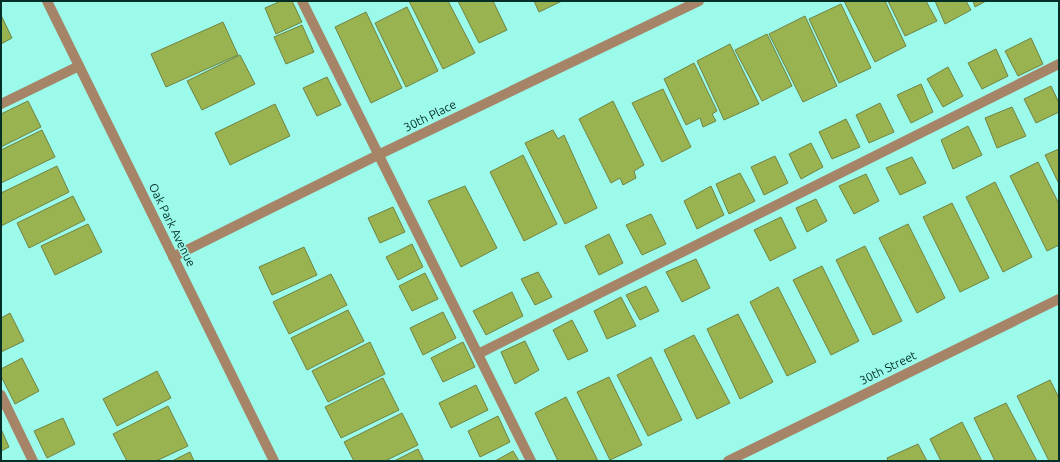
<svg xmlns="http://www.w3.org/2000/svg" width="1060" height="462" font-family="Ubuntu,sans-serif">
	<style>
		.building { fill: #99b350; stroke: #708341 }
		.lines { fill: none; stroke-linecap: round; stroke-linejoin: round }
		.minor { stroke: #a58467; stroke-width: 10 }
		.labels { text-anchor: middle; stroke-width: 3; stroke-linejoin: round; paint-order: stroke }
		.street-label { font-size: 12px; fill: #042f29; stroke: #9cfaea }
	</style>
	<rect width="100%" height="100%" fill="#9cfaea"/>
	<g class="building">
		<polygon points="281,1 292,1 302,22 276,34 265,8"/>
		<polygon points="409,1 448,1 475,53 443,69"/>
		<polygon points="458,1 493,1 507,30 479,43"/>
		<polygon points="534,1 562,1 539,12"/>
		<polygon points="844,1 885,1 906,46 875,62"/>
		<polygon points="888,1 926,1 937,21 905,36"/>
		<polygon points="935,1 966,1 971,10 945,24"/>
		<polygon points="973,1 986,1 975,7"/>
		<polygon points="841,4 871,68 839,83 809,19"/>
		<polygon points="407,7 438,71 406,87 375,23"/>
		<polygon points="366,12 402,88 371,103 335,27"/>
		<polygon points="1,15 12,38 1,44"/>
		<polygon points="805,16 837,86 803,102 769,34"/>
		<polygon points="223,22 238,55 166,87 151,54"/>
		<polygon points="302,25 314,52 286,64 274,37"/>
		<polygon points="767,34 792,86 762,101 735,50"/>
		<polygon points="1031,38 1043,64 1018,76 1005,51"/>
		<polygon points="730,44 759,104 724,120 697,61"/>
		<polygon points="996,49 1008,76 982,89 968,63"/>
		<polygon points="240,55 255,84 202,110 187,81"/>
		<polygon points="694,63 717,111 712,114 716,121 703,127 700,118 686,125 664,79"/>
		<polygon points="948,67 963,96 943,107 927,79"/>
		<polygon points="327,77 341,105 317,116 303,88"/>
		<polygon points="921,84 933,112 911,123 897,95"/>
		<polygon points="1051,86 1059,103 1059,112 1036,123 1024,99"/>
		<polygon points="663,89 691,147 662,162 632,103"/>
		<polygon points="28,101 41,127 1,147 1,114"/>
		<polygon points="613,101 644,165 634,171 636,178 623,185 620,178 611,183 579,119"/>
		<polygon points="880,103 894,132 869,143 856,115"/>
		<polygon points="275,104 290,136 230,165 215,133"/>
		<polygon points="1012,107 1026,136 997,148 985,118"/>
		<polygon points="846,119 860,147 832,159 819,132"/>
		<polygon points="968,126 982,155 953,169 941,140"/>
		<polygon points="42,130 55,157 1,183 1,150"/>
		<polygon points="553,130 558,139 564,135 597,208 565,224 525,143"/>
		<polygon points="811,143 823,167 801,179 789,154"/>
		<polygon points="1059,149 1059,184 1045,155"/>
		<polygon points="523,155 557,224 524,241 490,172"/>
		<polygon points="775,156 788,183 764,195 751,167"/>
		<polygon points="912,157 926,183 900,195 886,168"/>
		<polygon points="1038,162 1059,204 1059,245 1047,251 1010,176"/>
		<polygon points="57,166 69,192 1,226 1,193"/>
		<polygon points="740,173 755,201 729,214 716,184"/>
		<polygon points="866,174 879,201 854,214 839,186"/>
		<polygon points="995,182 1032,257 1003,272 966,197"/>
		<polygon points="465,186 497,248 461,267 428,201"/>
		<polygon points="711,186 724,215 697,229 684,201"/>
		<polygon points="73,196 85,220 29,248 17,223"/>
		<polygon points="816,199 827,221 807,232 796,208"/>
		<polygon points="952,203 989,278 960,292 923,217"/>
		<polygon points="393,207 405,232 380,243 368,218"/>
		<polygon points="651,214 666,244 642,255 626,225"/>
		<polygon points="781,217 796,248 770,261 754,230"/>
		<polygon points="88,224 102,252 55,275 41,246"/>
		<polygon points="908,224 945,298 917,313 879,238"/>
		<polygon points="609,234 623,263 599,275 585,246"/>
		<polygon points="412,244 423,267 398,280 386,257"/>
		<polygon points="865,246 902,321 873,335 836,260"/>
		<polygon points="304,247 317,275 272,295 259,267"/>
		<polygon points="696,259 710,288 682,302 666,272"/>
		<polygon points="822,266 859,341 831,355 793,280"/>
		<polygon points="538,272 552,297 535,305 521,279"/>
		<polygon points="425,273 438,299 412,311 399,286"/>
		<polygon points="331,274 347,305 289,334 273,302"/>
		<polygon points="646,286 659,311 640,320 626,295"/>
		<polygon points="778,287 816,362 787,376 750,302"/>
		<polygon points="512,292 523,316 486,335 473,311"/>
		<polygon points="621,297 636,326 607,339 594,311"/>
		<polygon points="348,310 364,341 307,370 291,338"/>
		<polygon points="443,312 456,338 423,355 410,328"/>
		<polygon points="10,313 24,341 1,352 1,318"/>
		<polygon points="738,314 773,382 740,399 707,329"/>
		<polygon points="572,320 588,351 568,360 553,330"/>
		<polygon points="694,335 730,403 697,419 664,350"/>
		<polygon points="525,341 539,370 515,384 501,352"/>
		<polygon points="370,342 385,374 328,402 312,371"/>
		<polygon points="463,342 475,367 443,382 431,358"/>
		<polygon points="651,357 682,420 648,436 617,375"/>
		<polygon points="22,358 39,391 15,404 1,376 1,369"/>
		<polygon points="157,371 171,398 117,426 103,399"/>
		<polygon points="609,377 642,445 610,460 577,392"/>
		<polygon points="383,378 399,410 341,438 325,407"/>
		<polygon points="1050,380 1059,398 1059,461 1049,461 1017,396"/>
		<polygon points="476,385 488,410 451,428 439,403"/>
		<polygon points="566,397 598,461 558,461 535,413"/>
		<polygon points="1006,403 1037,461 995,461 974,418"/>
		<polygon points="168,406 188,446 156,461 127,461 113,434"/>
		<polygon points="402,413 418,445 385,461 354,461 344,442"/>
		<polygon points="498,416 510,442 480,457 468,431"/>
		<polygon points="63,418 75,444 47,458 34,431"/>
		<polygon points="962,422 982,461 941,461 930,439"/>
		<polygon points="1,429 9,447 1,451"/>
		<polygon points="918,444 927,461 888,461 887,458"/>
		<polygon points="418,449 424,461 394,461"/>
		<polygon points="513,451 519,461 495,461"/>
		<polygon points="190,452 194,461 172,461"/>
	</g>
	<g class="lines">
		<g class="minor">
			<polyline points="47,1 274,461"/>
			<polyline points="302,1 531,461"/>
			<polyline points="1,104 79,66"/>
			<polyline points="173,257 378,155 699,1"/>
			<polyline points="478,354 1059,64"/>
			<polyline points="1,395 33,461"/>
			<polyline points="728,461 1059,299"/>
		</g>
	</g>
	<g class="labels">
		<g class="street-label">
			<text transform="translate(430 116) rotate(-26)" y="4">30th Place</text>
			<text transform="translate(172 225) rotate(64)" y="4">Oak Park Avenue</text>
			<text transform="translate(888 368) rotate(-26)" y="4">30th Street</text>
		</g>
	</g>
	<rect width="1060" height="462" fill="none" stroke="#042f29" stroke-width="4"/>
</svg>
